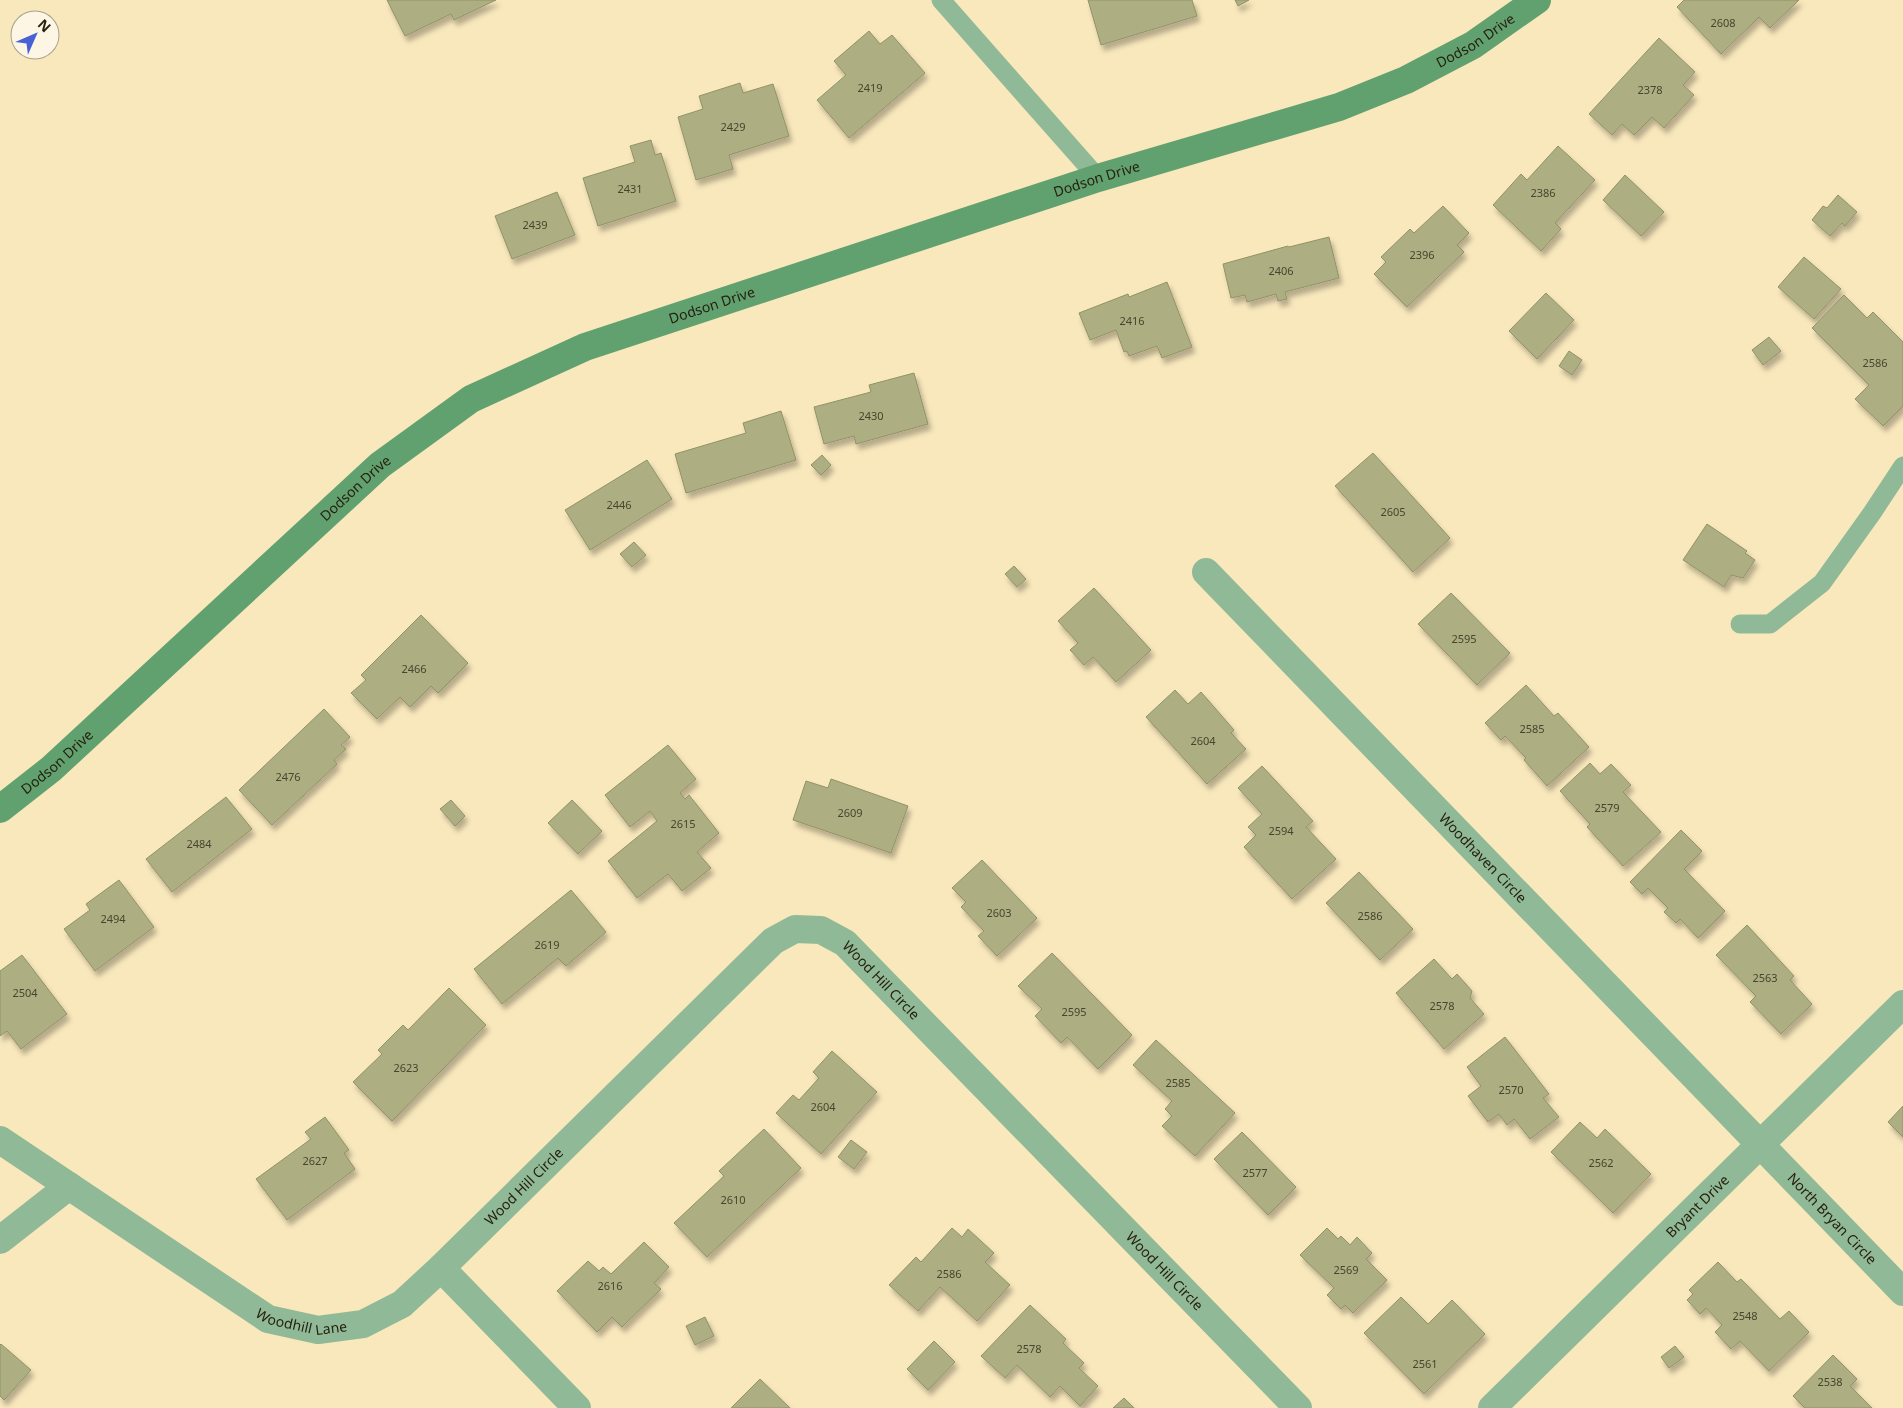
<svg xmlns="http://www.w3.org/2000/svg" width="1903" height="1408" font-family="'Noto Sans',sans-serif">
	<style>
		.building { fill: #adaf83; stroke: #909267; filter: url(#shadow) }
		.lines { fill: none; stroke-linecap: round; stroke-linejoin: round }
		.lane { stroke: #90b997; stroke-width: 19 }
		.street { stroke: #90b997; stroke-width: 28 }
		.secondary { stroke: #61a16f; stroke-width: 28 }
		.labels { text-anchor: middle; stroke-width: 4; stroke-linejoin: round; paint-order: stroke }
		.number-label { font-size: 11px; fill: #48442d }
		.street-label { font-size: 14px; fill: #272110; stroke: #fdf6e5 }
	</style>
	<defs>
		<filter id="shadow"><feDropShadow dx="3" dy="5.5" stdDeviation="2.5" flood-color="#0004"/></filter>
	</defs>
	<rect width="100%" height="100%" fill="#f9e8bc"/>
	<g class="building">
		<polygon points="387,0 496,0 454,20 451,14 405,36"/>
		<polygon points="1088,0 1192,0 1197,16 1101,45"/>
		<polygon points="1235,0 1249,0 1238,6"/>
		<polygon points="1684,0 1799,0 1770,28 1759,17 1721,54 1677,7"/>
		<polygon points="869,31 880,44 892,35 925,73 849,138 817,100 846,75 834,61"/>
		<polygon points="1659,38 1695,72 1683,85 1694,95 1664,128 1652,117 1634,135 1622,124 1612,135 1589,114"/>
		<polygon points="740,83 743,93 773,84 789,136 729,155 733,169 696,180 678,117 703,109 699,96"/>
		<polygon points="651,140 655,155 661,153 676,201 598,226 583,178 635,162 630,146"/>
		<polygon points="1558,146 1595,180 1555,223 1561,229 1541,251 1493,205 1521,174 1527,180"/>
		<polygon points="1625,175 1664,212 1641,236 1603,200"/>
		<polygon points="557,192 575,235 512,259 495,216"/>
		<polygon points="1838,195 1857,212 1845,226 1842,223 1830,236 1812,220 1823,206 1827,208"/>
		<polygon points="1443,206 1469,233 1457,245 1464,252 1407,307 1374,274 1386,262 1381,257 1410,229 1414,233"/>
		<polygon points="1329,237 1339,278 1285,292 1287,299 1278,301 1276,294 1247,302 1245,295 1231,298 1223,264 1288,246 1289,247"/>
		<polygon points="1804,257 1841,289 1814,319 1778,287"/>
		<polygon points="1167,282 1192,347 1162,358 1157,346 1129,356 1127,351 1124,352 1116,330 1090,340 1079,313 1128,294 1129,297"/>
		<polygon points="1546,293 1574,320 1537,359 1509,331"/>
		<polygon points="1844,295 1867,318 1873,312 1903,342 1903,406 1883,426 1855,399 1869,385 1812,328"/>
		<polygon points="1769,337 1781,351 1763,365 1752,350"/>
		<polygon points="1569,351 1582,360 1572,375 1559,366"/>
		<polygon points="914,373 928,424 856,444 854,436 824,444 814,407 871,392 869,385"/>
		<polygon points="781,411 796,460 686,493 675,454 746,433 743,423"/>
		<polygon points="1373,453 1450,538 1413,572 1335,486"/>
		<polygon points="822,455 831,465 821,475 811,465"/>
		<polygon points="647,460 672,499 590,550 565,510"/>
		<polygon points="1707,524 1747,551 1745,553 1755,560 1743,578 1731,575 1724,587 1683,560"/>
		<polygon points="634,542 646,555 632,567 620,554"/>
		<polygon points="1014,566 1026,579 1017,587 1005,574"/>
		<polygon points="1094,588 1151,650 1116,682 1093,657 1084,665 1070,650 1078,643 1058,621"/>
		<polygon points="1451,593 1510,653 1477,685 1418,624"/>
		<polygon points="421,615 468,663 438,693 431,686 410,707 400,697 377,719 351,693 366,680 361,675"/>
		<polygon points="1526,685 1554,716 1558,713 1589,747 1547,786 1524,760 1526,758 1505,736 1501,740 1485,723"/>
		<polygon points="1175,690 1188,704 1201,692 1234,730 1231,733 1246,749 1207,784 1146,717"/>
		<polygon points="324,709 350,737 341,745 346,749 334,760 337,764 272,825 239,790"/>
		<polygon points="668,745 696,779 680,793 685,799 689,795 719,833 697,852 711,868 682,891 668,874 637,898 608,861 657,821 650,811 630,827 605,795"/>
		<polygon points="1590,763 1600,774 1611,764 1631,785 1623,792 1661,832 1623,866 1587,827 1590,824 1560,791"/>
		<polygon points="1262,766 1313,821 1306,827 1336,859 1292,899 1244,847 1256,835 1248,827 1262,814 1238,788"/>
		<polygon points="831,779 908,806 891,853 793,820 806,781 828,788"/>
		<polygon points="226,797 252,829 172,892 146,859"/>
		<polygon points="451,800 465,816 455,826 440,809"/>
		<polygon points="572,800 602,831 578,854 548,823"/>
		<polygon points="1681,830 1702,851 1684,869 1725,911 1698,938 1680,919 1676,923 1664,912 1668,908 1648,888 1642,894 1630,882"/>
		<polygon points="982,860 1037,918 997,956 978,936 984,931 961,907 966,902 952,888"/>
		<polygon points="1359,872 1413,929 1380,960 1326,903"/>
		<polygon points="119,880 154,927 95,971 64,929 90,910 86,904"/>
		<polygon points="571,890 606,932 566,966 558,958 502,1004 474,969"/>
		<polygon points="1747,925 1794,976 1790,980 1812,1004 1781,1034 1750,1002 1756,996 1716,955"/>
		<polygon points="1052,953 1132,1035 1098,1069 1067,1037 1061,1043 1035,1016 1042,1009 1018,986"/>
		<polygon points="22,955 67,1014 21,1049 7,1031 0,1036 0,971"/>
		<polygon points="1434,959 1452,979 1457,974 1472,991 1470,998 1484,1014 1444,1049 1396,993"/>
		<polygon points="449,988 486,1025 392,1121 353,1082 382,1054 378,1050 403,1025 408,1030"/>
		<polygon points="1505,1037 1549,1094 1543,1098 1559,1117 1530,1139 1514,1119 1507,1125 1499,1114 1488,1122 1468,1096 1481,1086 1467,1067"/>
		<polygon points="1156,1040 1235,1113 1195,1156 1162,1126 1172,1116 1165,1109 1172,1101 1133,1065"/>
		<polygon points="832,1051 877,1092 821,1154 776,1113 793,1095 799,1100 819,1078 813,1072"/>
		<polygon points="1903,1106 1903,1137 1888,1122"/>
		<polygon points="325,1117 349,1150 344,1153 355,1169 287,1220 256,1179 311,1139 305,1132"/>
		<polygon points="1580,1122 1597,1138 1605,1129 1651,1174 1613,1213 1551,1152"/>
		<polygon points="764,1129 801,1168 707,1257 674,1223 724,1176 719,1171"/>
		<polygon points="1242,1132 1296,1187 1268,1215 1214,1159"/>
		<polygon points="851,1140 867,1152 854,1169 838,1157"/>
		<polygon points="952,1228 962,1237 968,1229 994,1253 985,1262 1010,1285 977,1321 940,1287 918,1311 889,1285 916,1257 921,1262"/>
		<polygon points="1327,1228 1338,1239 1341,1236 1350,1245 1357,1237 1372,1253 1366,1259 1387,1280 1353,1313 1345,1305 1341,1309 1327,1295 1334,1288 1300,1255"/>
		<polygon points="644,1242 669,1267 654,1283 661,1289 622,1327 612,1317 597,1332 557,1291 588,1261 599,1271 603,1267 611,1274"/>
		<polygon points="1718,1262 1737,1282 1741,1279 1780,1319 1789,1311 1809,1332 1769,1371 1740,1341 1731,1349 1715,1332 1722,1325 1706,1308 1700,1314 1687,1300 1693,1294 1689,1290"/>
		<polygon points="1401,1297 1428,1324 1452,1300 1485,1334 1424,1394 1364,1333"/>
		<polygon points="1030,1305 1066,1339 1063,1343 1084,1363 1079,1368 1098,1386 1080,1406 1060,1386 1050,1397 1017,1365 1005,1378 981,1356"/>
		<polygon points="705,1317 714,1336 695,1345 686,1326"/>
		<polygon points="934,1341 955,1362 928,1390 907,1369"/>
		<polygon points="1,1344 31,1370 4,1400 0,1396 0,1345"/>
		<polygon points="1675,1346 1684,1357 1669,1368 1661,1357"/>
		<polygon points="1833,1355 1857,1379 1850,1386 1872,1408 1805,1408 1793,1396"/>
		<polygon points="760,1379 790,1408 731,1408"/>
		<polygon points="1124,1398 1134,1408 1113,1408"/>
	</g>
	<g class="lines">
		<g class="lane">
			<polyline points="941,0 1098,178"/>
			<polyline points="1740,624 1770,624 1822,583 1872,513 1903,466"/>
		</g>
		<g class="street">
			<path id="s1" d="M1206,572L1903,1292"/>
			<path id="s2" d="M0,1140L268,1319L318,1330L363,1324L402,1304L441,1268L773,941L795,929L821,930L845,943L1298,1408"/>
			<polyline points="0,1240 69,1186"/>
			<polyline points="441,1268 577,1408"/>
			<path id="s3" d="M1492,1408L1903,1004"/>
		</g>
		<path class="secondary" id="s4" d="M0,809L51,769L380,465L471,399L585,347L1098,178L1339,107L1406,80L1473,45L1537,0"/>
	</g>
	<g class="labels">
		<g class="number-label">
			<text x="1723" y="27">2608</text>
			<text x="870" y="92">2419</text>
			<text x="1650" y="94">2378</text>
			<text x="733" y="131">2429</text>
			<text x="630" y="193">2431</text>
			<text x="1543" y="197">2386</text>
			<text x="535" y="229">2439</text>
			<text x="1422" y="259">2396</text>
			<text x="1281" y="275">2406</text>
			<text x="1132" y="325">2416</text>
			<text x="1875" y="367">2586</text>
			<text x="871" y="420">2430</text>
			<text x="619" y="509">2446</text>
			<text x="1393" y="516">2605</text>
			<text x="1464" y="643">2595</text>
			<text x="414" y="673">2466</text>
			<text x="1532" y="733">2585</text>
			<text x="1203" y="745">2604</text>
			<text x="288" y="781">2476</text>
			<text x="1607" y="812">2579</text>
			<text x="850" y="817">2609</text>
			<text x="683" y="828">2615</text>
			<text x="1281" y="835">2594</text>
			<text x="199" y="848">2484</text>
			<text x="999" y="917">2603</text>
			<text x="1370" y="920">2586</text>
			<text x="113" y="923">2494</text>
			<text x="547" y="949">2619</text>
			<text x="1765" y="982">2563</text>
			<text x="25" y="997">2504</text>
			<text x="1442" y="1010">2578</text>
			<text x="1074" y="1016">2595</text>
			<text x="406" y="1072">2623</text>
			<text x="1178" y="1087">2585</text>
			<text x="1511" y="1094">2570</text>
			<text x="823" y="1111">2604</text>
			<text x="315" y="1165">2627</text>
			<text x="1601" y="1167">2562</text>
			<text x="1255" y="1177">2577</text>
			<text x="733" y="1204">2610</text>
			<text x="1346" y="1274">2569</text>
			<text x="949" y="1278">2586</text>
			<text x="610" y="1290">2616</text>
			<text x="1745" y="1320">2548</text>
			<text x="1029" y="1353">2578</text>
			<text x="1425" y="1368">2561</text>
			<text x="1830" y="1386">2538</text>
		</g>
		<g class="street-label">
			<text dy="5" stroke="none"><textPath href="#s4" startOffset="1694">Dodson Drive</textPath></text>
			<text dy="5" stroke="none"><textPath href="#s4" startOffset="1289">Dodson Drive</textPath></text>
			<text dy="5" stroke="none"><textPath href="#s4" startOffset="884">Dodson Drive</textPath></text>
			<text dy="5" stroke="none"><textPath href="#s4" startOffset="479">Dodson Drive</textPath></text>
			<text dy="5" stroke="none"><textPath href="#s4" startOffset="74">Dodson Drive</textPath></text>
			<text dy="5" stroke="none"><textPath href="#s1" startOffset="398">Woodhaven Circle</textPath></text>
			<text dy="5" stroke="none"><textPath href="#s2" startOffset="1112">Wood Hill Circle</textPath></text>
			<text dy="5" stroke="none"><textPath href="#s2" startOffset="632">Wood Hill Circle</textPath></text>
			<text dy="5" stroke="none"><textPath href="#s3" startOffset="288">Bryant Drive</textPath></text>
			<text dy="5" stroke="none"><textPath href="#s1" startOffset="900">North Bryan Circle</textPath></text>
			<text dy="5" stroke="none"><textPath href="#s2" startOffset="1518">Wood Hill Circle</textPath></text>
			<text dy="5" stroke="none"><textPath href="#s2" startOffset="356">Woodhill Lane</textPath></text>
		</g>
	</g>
	<g transform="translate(35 35) rotate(45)"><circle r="24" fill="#fdf6e5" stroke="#a7a190"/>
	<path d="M0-4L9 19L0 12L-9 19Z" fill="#4862d6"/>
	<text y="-8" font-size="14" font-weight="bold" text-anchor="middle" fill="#272110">N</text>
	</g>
</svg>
